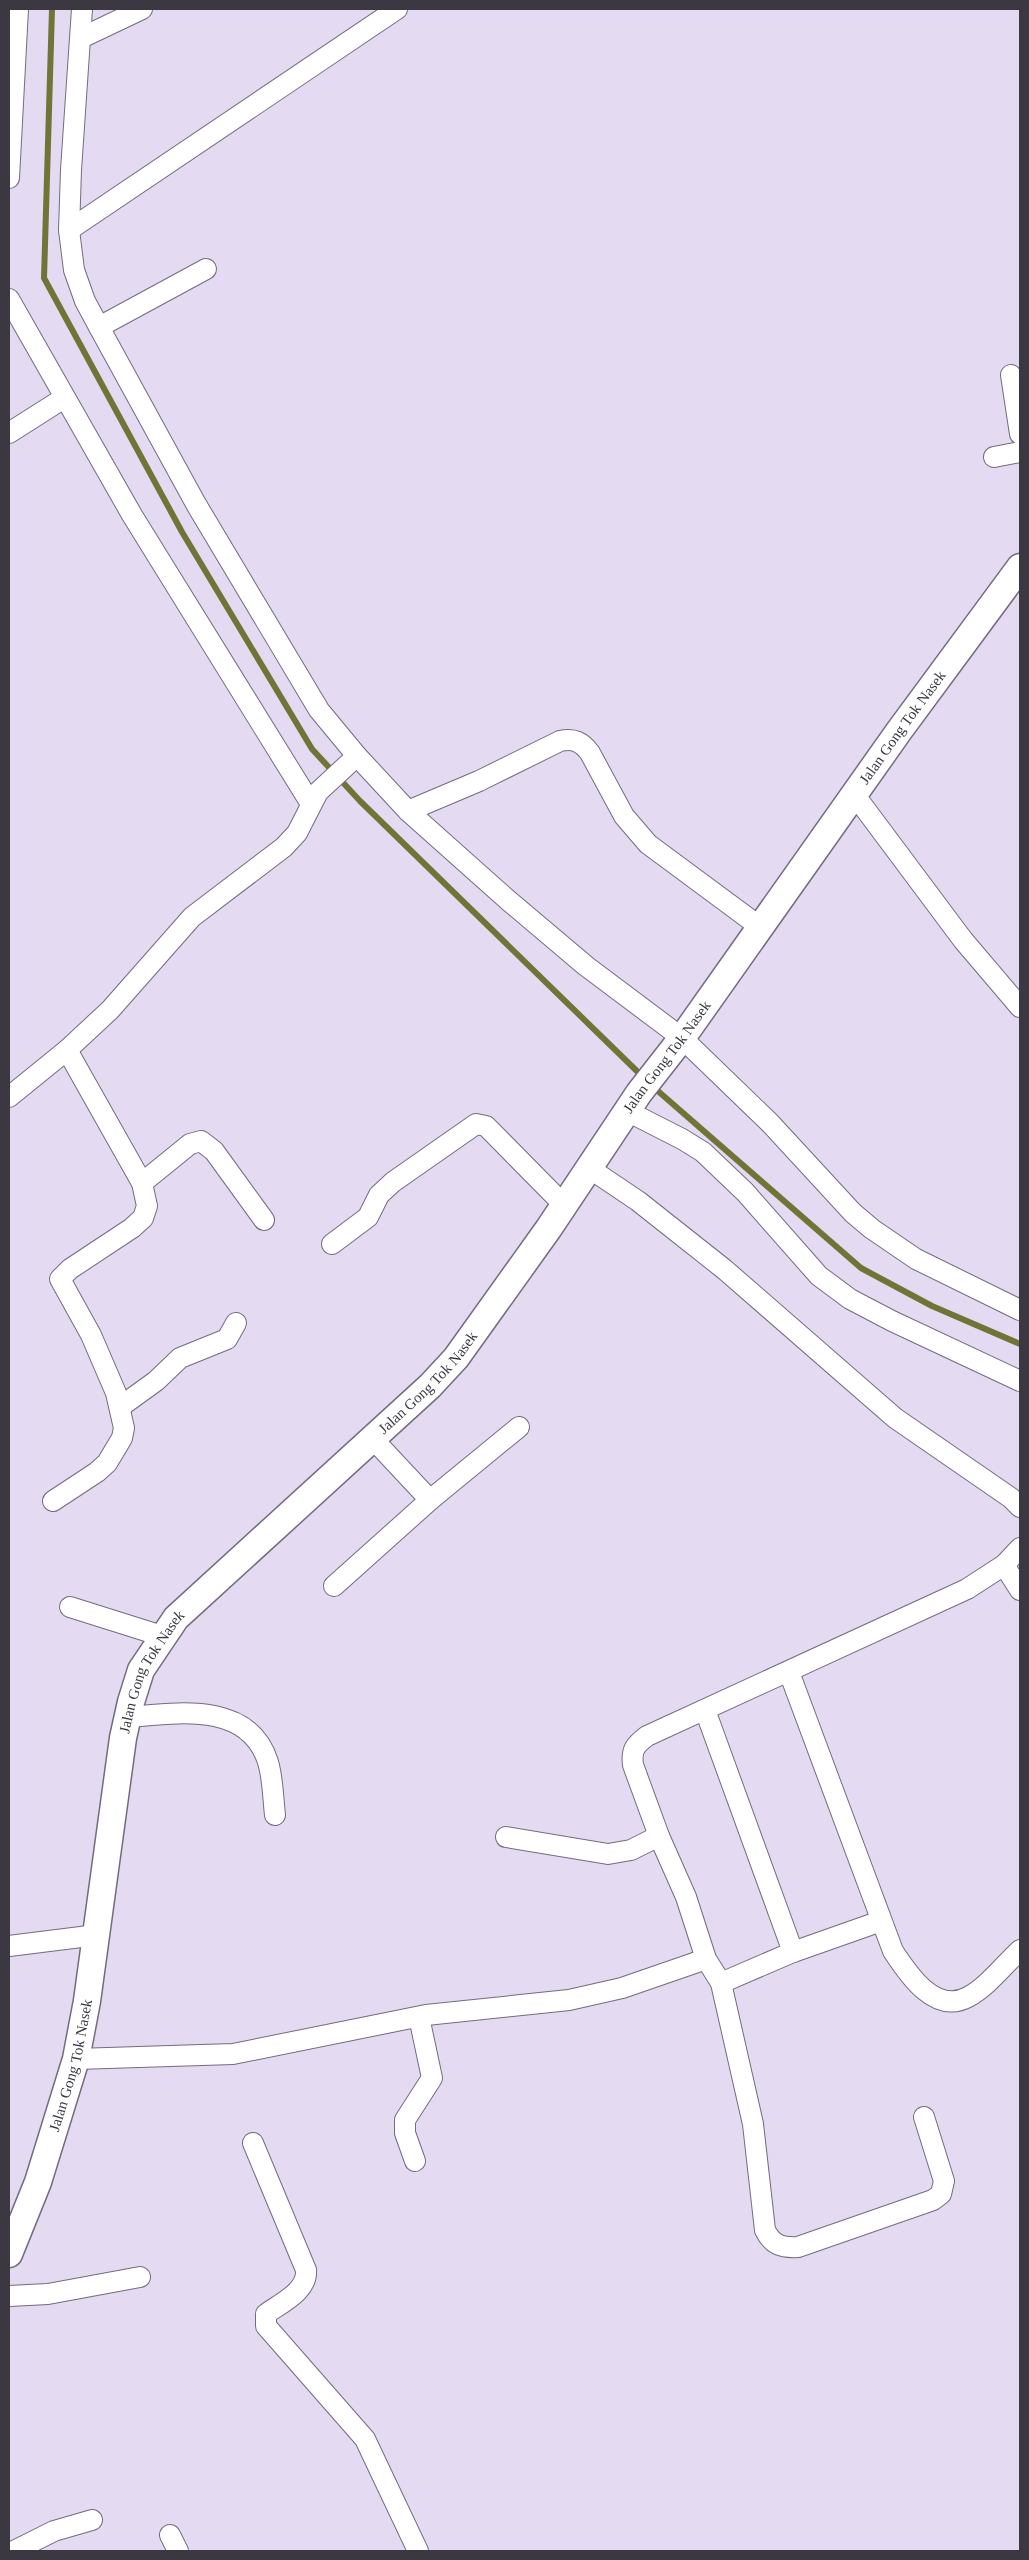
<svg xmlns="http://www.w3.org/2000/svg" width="1029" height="2560" font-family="Georgia,serif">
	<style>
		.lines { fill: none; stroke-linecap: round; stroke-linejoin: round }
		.stream { stroke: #717436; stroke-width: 6 }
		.minor-casing { stroke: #746b7f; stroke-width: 22 }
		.major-casing { stroke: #746b7f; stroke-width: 29 }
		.minor { stroke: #fff; stroke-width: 20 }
		.major { stroke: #fff; stroke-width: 26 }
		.labels { text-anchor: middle; stroke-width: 4; stroke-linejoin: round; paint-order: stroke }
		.street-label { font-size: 15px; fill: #3c3841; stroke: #fff }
	</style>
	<rect width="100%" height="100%" fill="#e4daf1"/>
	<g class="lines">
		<g class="stream">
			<polyline points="52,9 44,278 182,532 312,749 360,801 644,1078"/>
			<polyline points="651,1085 861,1268 932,1306 1020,1344"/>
		</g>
		<defs>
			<g id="minor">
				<polyline points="82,9 71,170 69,230 74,270 85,301 99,327 196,504 319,710 357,756 408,811 509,901 586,966 682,1038 770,1123 853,1213 872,1229 916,1259 1020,1310"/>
				<polyline points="81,38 142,9"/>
				<polyline points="9,178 18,9"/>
				<polyline points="69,230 397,9"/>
				<polyline points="9,299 132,515 311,804"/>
				<polyline points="99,327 206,269"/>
				<polyline points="1011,375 1020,434"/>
				<polyline points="9,433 64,398"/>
				<polyline points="994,457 1020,452"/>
				<polyline points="854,794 963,940 1020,1007"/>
				<path d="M408,811L479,781L560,741C574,738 582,742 590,753L624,816L648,844L760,927"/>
				<polyline points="9,1097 67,1050 110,1010 192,917 284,847 297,833 318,792 357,756"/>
				<polyline points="627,1111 682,1139 703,1152 745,1192 819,1276 850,1299 892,1321 1020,1381"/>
				<polyline points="589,1168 638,1201 724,1269 895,1418 1011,1498 1020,1507"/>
				<polyline points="142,1183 190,1144 201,1141 214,1151 264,1220"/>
				<polyline points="332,1244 368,1217 379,1195 393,1182 476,1124 486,1126 491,1131 564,1205"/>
				<polyline points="120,1407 156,1381 180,1358 227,1339 236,1323"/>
				<polyline points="373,1439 430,1500 519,1427"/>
				<polyline points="53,1501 97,1472 107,1463 122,1438 124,1428 116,1393 91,1335 60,1279 70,1269 132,1228 143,1218 147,1206 142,1183 67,1050"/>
				<polyline points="1004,1565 1020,1590"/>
				<polyline points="334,1586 430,1500"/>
				<polyline points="70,1607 162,1636"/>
				<path d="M789,1672L893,1951C908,1974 935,2015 968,1997C987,1987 1004,1965 1020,1950"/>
				<polyline points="705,1710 793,1952"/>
				<path d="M128,1717C177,1713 249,1701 268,1762C273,1779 273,1798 275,1815"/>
				<polyline points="506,1837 608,1854 631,1850 659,1836"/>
				<polyline points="9,1946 97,1935"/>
				<polyline points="721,1983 793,1952 881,1921"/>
				<polyline points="76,2059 233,2054 426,2015 569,2000 622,1988 706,1959"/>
				<path d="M924,2117L944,2181L941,2194L933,2200L798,2247C782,2248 772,2245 765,2230L753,2124L721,1983L706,1959L686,1897L659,1836L633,1765C631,1750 635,1745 647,1736L967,1589L1004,1565L1020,1548"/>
				<path d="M253,2143L306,2270C308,2291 281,2303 266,2314V2326L365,2439L418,2551"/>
				<polyline points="415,2161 405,2133 405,2120 432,2078 419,2017"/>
				<polyline points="9,2296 48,2294 140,2277"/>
				<polyline points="170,2535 178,2551"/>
				<polyline points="14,2551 54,2531 92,2520"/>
			</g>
			<g id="major">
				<path id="s1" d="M9,2254L38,2182L76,2059L87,2001L123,1738L131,1702L141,1670L176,1618L430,1386L456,1358L549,1228L639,1093L682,1038L899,731L1020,567"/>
			</g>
		</defs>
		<use href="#minor" class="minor-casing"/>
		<use href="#major" class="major-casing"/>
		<use href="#minor" class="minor"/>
		<use href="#major" class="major"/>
	</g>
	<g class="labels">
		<g class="street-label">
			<text dy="5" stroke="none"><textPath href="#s1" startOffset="1819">Jalan Gong Tok Nasek</textPath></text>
			<text dy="5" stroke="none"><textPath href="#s1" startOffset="1414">Jalan Gong Tok Nasek</textPath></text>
			<text dy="5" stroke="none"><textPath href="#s1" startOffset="1009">Jalan Gong Tok Nasek</textPath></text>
			<text dy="5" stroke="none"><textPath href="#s1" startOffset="604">Jalan Gong Tok Nasek</textPath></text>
			<text dy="5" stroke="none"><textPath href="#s1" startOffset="199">Jalan Gong Tok Nasek</textPath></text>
		</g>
	</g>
	<rect width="1029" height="2560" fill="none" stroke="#3c3841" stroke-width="20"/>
</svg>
